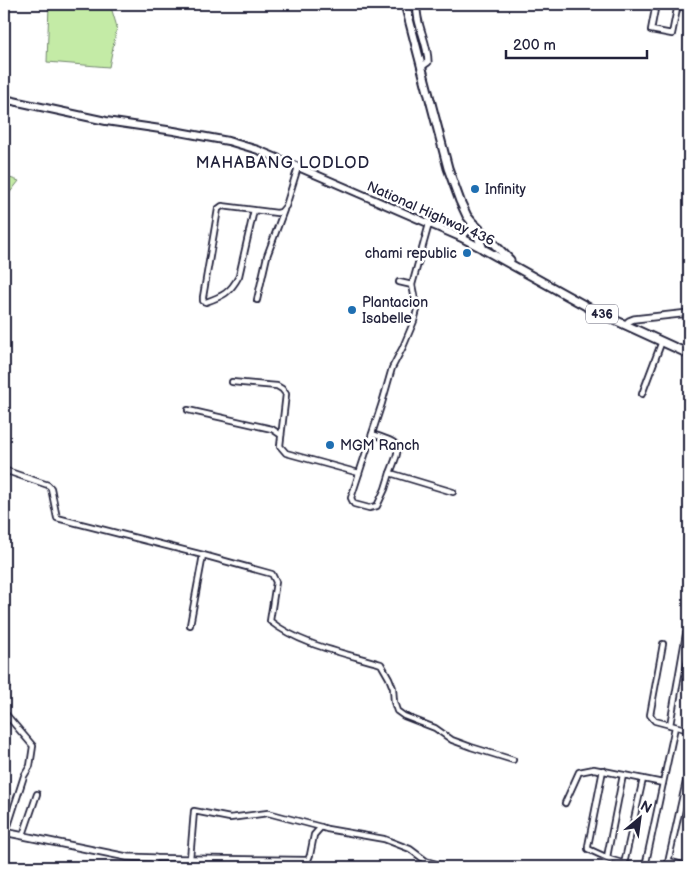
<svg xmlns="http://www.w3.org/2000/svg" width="693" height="871" font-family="'Balsamiq Sans',sans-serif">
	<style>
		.green { fill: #c4eba6; stroke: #738670 }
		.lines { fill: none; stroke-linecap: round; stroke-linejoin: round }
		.minor-casing { stroke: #22223b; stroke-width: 8 }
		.tertiary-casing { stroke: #22223b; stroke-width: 9 }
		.secondary-casing { stroke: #22223b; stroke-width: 10 }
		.primary-casing { stroke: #22223b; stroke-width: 11 }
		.minor { stroke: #fff; stroke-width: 4.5 }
		.tertiary { stroke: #fff; stroke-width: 5.5 }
		.secondary { stroke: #fff; stroke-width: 6 }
		.primary { stroke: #fff; stroke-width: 7 }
		.poi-dot { fill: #1f6fb2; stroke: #fff; stroke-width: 2 }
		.labels { text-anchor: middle; stroke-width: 5; stroke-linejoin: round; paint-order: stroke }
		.shield { fill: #fff; stroke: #646476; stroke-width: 1 }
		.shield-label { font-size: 12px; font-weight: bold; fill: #22223b }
		.poi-label { font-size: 14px; fill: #22223b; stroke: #fff; text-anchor: start }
		.street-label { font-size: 14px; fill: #22223b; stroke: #fff }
		.quarter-label { font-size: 16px; letter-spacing: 1px; fill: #22223b; stroke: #fff }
	</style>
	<rect width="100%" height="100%" fill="#fff"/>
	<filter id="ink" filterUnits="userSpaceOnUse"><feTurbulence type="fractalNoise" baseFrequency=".02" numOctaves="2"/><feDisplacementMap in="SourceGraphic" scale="10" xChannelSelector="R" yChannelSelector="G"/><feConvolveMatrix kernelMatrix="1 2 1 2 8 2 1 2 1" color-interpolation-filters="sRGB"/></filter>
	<g filter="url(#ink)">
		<g class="green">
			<polygon points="49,4 110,4 117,27 109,67 47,62"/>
			<polygon points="4,176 19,181 4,200"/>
		</g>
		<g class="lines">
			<defs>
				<g id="minor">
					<polyline points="656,4 651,30 672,34 678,4"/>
					<polyline points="684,4 689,5"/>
					<path d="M254,210L239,276C230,293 223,296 206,302L203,301V297L218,209L222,206L277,213L281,212L286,206L298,167"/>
					<polyline points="429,224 412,285 417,310 414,321 403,347 392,368 382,403 351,498 354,504 369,508 377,506 385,489 390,473 453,492"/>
					<polyline points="399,282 412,285"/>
					<polyline points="257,300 267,256 284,210"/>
					<polyline points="232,382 277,386 282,389 286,394 280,446 286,453 359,473"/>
					<polyline points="642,394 662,341"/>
					<polyline points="188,410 272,429 281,435"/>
					<path d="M372,434C402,444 402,443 390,473"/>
					<path d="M4,470L48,485L51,488L57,518L203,555L272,574L276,582L270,621C300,645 344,653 381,664L389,678L393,688L394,702L397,711L404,716L435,728L452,740L471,747L513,760"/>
					<polyline points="190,625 203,555"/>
					<polyline points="663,644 650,715 655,721 689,730"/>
					<polyline points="4,688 7,686"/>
					<polyline points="4,712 33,746 30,766 24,776 6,832 4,867"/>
					<polyline points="670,725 686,634"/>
					<polyline points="603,770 588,846 588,849 612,860 636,867"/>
					<polyline points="565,803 579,772 594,769 663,783"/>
					<polyline points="23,835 37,794"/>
					<polyline points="607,857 623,775"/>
					<polyline points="190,859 194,811 230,818 268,813 321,827"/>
					<polyline points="669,861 689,867"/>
					<polyline points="624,864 643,779"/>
					<polyline points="152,867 155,858 308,860 310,855 314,835 321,827 327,829 384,839 410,849 426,861 447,867"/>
					<polyline points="308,867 308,860"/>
					<polyline points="645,867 675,727"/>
					<polyline points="667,867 689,768"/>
				</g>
				<g id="tertiary">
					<path d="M417,4C415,24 428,41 428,62L421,67"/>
					<polyline points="625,325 629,321 634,319 689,313"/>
					<polyline points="4,832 127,857 155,858"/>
				</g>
				<g id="secondary">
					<polyline points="4,99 106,121 174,131 228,141 258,150 282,160 460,237 483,249"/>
					<path d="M460,237C466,233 471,229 472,222"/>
				</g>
				<g id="primary">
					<polyline points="405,4 448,168 460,201 467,216 472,222 483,249 595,311 689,354"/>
					<polyline points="474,224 510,260"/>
				</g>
			</defs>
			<use href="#minor" class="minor-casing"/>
			<use href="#tertiary" class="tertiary-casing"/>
			<use href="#secondary" class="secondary-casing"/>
			<use href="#primary" class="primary-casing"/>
			<use href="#minor" class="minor"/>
			<use href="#tertiary" class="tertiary"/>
			<use href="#secondary" class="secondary"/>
			<use href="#primary" class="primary"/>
		</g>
	</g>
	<g class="poi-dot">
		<circle cx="475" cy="189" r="5"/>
		<circle cx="467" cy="253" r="5"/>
		<circle cx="352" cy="310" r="5"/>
		<circle cx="330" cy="445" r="5"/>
	</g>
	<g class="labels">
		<rect class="shield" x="586" y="304.5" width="32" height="19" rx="4"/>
		<g class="shield-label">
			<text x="602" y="318">436</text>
		</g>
		<g class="poi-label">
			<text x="485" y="194">Infinity</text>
			<text x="457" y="258" text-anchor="end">chami republic</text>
			<text x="362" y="307">Plantacion<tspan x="362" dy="16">Isabelle</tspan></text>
			<text x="340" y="450">MGM Ranch</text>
		</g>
		<g class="street-label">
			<text transform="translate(431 213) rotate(24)" y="5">National Highway 436</text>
		</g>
		<g class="quarter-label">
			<text x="283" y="168">MAHABANG LODLOD</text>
		</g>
	</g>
	<rect width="693" height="871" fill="none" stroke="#fff" stroke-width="20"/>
	<rect x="10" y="10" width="673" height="851" fill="none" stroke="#22223b" stroke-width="2" filter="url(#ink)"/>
	<g transform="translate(640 818) rotate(29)" stroke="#ffffff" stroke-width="4" paint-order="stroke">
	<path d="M0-4L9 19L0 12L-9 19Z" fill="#22223b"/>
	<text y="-8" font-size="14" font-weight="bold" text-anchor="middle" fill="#22223b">N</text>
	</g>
	<path d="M506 50v8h141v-8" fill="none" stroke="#22223b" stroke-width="2.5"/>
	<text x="513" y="50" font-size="15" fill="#22223b" stroke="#ffffff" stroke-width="4" paint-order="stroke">200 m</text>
</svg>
